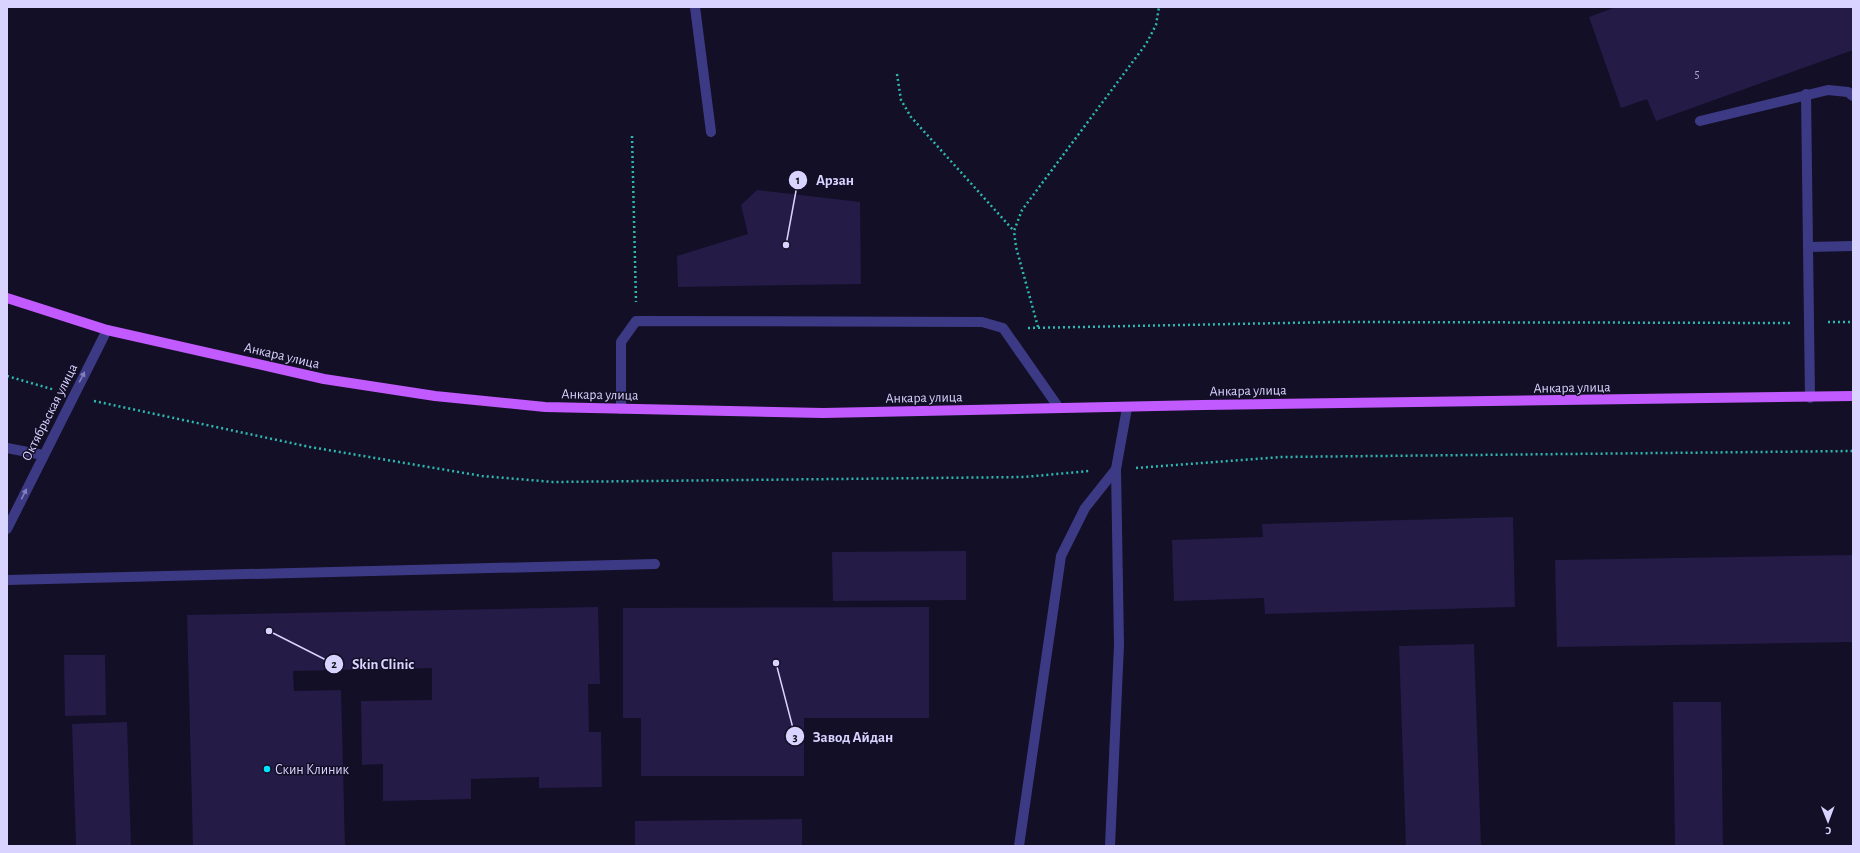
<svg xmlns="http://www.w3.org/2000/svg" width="1860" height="853" font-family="'Alegreya Sans',sans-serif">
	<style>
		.building { fill: #241b47 }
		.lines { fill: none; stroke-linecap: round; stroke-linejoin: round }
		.path { stroke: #2fb8b0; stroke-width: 2.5; stroke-dasharray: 2 3; stroke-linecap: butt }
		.service { stroke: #3d3a85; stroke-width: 10 }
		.minor { stroke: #3d3a85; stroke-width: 10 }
		.primary { stroke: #c25bff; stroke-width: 10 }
		.oneway { fill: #837fbc }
		.poi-dot { fill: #00e5ff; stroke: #130f26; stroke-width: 1.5 }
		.labels { text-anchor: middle; stroke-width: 3; stroke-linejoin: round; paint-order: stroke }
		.number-label { font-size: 12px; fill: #aca6d1 }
		.street-label { font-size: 14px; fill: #d9d4ff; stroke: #130f26 }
		.poi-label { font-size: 14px; fill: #d9d4ff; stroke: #130f26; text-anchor: start }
		.leader { fill: none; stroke: #d9d4ff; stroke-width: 1.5 }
		.callout-dot { fill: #d9d4ff; stroke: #130f26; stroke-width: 1.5 }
		.mark-label { font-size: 12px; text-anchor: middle; font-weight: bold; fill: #111 }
		.callout-label { font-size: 15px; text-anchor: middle; font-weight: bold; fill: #d9d4ff; stroke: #130f26; stroke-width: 3; stroke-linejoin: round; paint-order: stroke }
	</style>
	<rect width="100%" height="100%" fill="#130f26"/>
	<g class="building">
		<polygon points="1616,7 1853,7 1853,50 1656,121 1647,99 1621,108 1589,17"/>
		<polygon points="757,190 860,202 861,284 678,287 677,256 748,234 741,205"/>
		<polygon points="1513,517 1515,607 1265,614 1264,598 1174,601 1172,540 1263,537 1262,524"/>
		<polygon points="966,551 966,600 833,601 832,552"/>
		<polygon points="1853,555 1853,642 1557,647 1555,560"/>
		<polygon points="598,607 600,684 588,684 589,732 601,732 602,787 539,788 539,777 471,779 471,799 383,801 383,764 362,765 361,701 432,700 432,668 293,671 294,691 341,690 345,846 193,846 187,615"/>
		<polygon points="929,607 929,718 804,718 804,776 641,776 641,718 623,718 623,608"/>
		<polygon points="1474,644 1481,846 1406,846 1399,646"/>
		<polygon points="64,655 105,655 106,715 65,716"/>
		<polygon points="1673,702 1721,702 1723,846 1675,846"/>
		<polygon points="127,722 131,846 76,846 72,724"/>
		<polygon points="802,819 802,846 635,846 635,821"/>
	</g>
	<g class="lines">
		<g class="path">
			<polyline points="897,74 901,100 911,117 1014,231"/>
			<polyline points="632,136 636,302"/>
			<polyline points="1828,322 1853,322"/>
			<polyline points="1038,327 1016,247 1014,231 1022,210 1146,44 1156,25 1159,7"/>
			<polyline points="1028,328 1336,322 1791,323"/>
			<polyline points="7,376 55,390"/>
			<polyline points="94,401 310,447 482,476 553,482 1024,477 1089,471"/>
			<polyline points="1136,468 1281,457 1853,451"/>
		</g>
		<g class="service">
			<polyline points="695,7 711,132"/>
			<polyline points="1806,94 1810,398"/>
			<polyline points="1700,121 1828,90 1848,92 1853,96"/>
			<polyline points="1808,247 1853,246"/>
			<polyline points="621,409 621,342 636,321 982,322 1003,328 1059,408"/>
			<polyline points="7,580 655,564"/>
			<polyline points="1019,846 1061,556 1085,508 1116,469"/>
			<polyline points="1110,846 1119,645 1116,469 1127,408"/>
		</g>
		<g class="minor">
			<polyline points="7,448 43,455"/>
			<polyline points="7,529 107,330"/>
		</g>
		<polyline class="primary" points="7,298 107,330 324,379 435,396 545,407 823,413 1203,405 1853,396"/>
	</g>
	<defs><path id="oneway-solid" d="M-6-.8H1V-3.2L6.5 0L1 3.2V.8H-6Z"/></defs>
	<g class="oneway">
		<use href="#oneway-solid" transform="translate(82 377) rotate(-62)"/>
		<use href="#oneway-solid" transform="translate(24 494) rotate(-64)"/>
	</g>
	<circle class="poi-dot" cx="267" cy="769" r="4"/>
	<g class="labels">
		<g class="number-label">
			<text x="1697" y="78">5</text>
		</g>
		<g class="street-label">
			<text transform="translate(282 355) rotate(13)" y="5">Анкара улица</text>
			<text transform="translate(1572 387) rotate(-1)" y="5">Анкара улица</text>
			<text transform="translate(1248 390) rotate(-1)" y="5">Анкара улица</text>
			<text transform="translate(600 394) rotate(1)" y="5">Анкара улица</text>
			<text transform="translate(924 397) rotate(-1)" y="5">Анкара улица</text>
			<text transform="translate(49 412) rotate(-63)" y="5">Октябрьская улица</text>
		</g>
		<g class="poi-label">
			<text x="275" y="774">Скин Клиник</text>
		</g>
	</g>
	<path class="leader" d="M786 245L798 180M269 631L334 664M776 663L795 736"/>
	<g class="callout-dot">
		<circle cx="786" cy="245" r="4"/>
		<circle cx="269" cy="631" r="4"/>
		<circle cx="776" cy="663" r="4"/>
		<circle cx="798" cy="180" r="10"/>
		<circle cx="334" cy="664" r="10"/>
		<circle cx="795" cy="736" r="10"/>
	</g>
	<g class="mark-label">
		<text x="798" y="184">1</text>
		<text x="334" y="668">2</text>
		<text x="795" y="741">3</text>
	</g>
	<g class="callout-label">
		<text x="835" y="185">Арзан</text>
		<text x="383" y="669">Skin Clinic</text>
		<text x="853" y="742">Завод Айдан</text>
	</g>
	<rect width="1860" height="853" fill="none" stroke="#d9d4ff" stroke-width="16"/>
	<g transform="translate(1828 821) rotate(179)" stroke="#130f26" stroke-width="3" paint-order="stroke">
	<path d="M0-3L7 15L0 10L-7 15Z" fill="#d9d4ff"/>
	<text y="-6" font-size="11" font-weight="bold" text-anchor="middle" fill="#d9d4ff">С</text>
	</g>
</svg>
